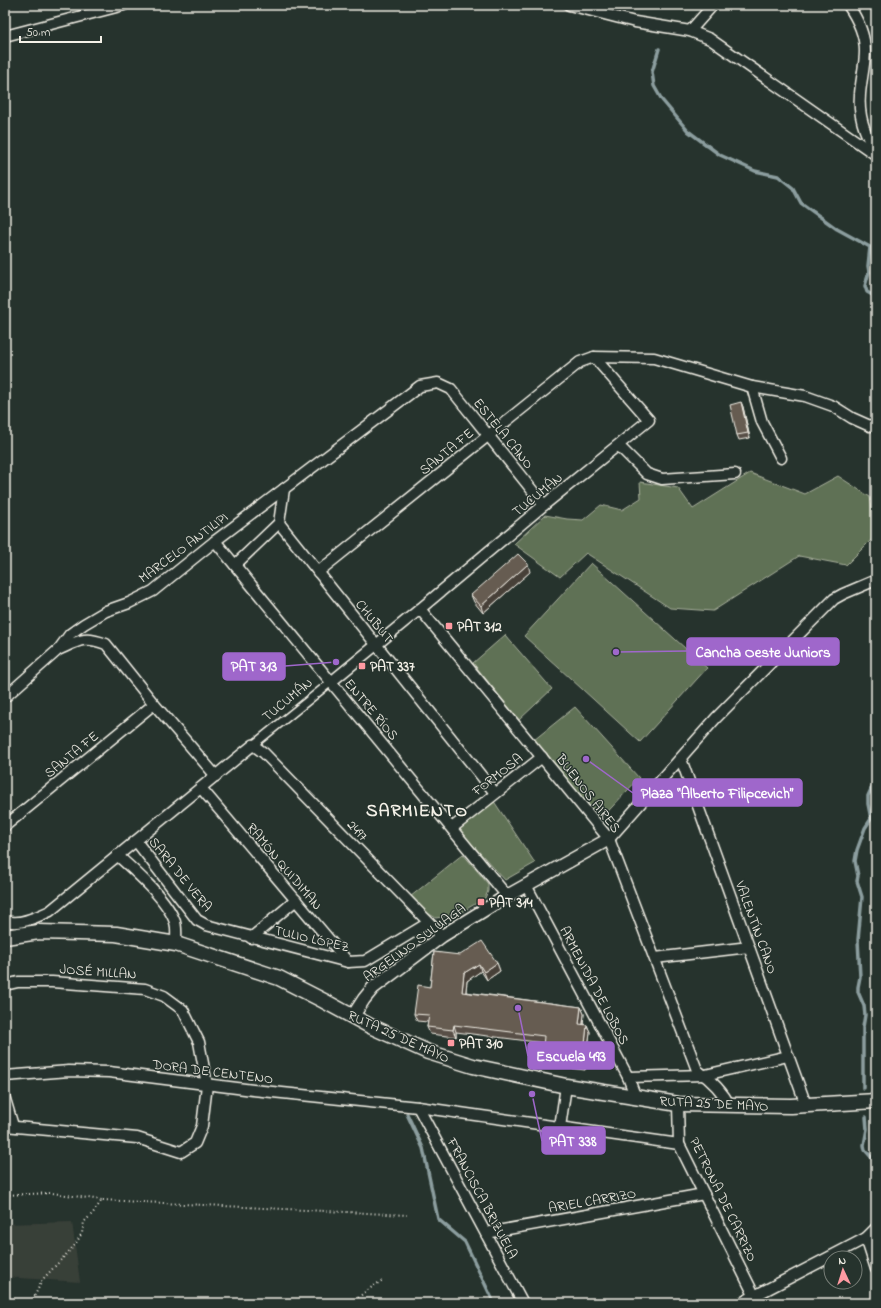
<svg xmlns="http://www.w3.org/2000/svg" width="881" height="1308" font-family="'Indie Flower',sans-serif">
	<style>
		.built { fill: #393f38 }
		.green { fill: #5f7154; stroke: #aab19e }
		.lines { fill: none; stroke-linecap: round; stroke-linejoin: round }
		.stream { stroke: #8c9e9f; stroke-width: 3.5 }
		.pedestrian-casing { stroke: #f4f1e8; stroke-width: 10 }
		.minor-casing { stroke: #f4f1e8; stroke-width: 13 }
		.tertiary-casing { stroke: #f4f1e8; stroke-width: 15 }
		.secondary-casing { stroke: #f4f1e8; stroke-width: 17 }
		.path { stroke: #f4f1e8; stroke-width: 2; stroke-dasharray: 1 3; stroke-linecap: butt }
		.pedestrian { stroke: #26332d; stroke-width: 7 }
		.minor { stroke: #26332d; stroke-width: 10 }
		.tertiary { stroke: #26332d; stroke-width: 12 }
		.secondary { stroke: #26332d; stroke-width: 14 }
		.wall { fill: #584f46; stroke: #f4f1e8 }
		.shaded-wall { fill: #474039; stroke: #f4f1e8 }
		.building { fill: #665c51; stroke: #f4f1e8 }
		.poi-dot { fill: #ff9aa2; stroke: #26332d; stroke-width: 1.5 }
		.labels { text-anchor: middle; stroke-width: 3; stroke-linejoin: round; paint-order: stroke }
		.street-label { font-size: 14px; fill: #f4f1e8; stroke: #26332d }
		.poi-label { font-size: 14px; font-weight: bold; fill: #f4f1e8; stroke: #26332d; text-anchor: start }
		.district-label { font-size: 18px; font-weight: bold; letter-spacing: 1px; fill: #f4f1e8; stroke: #26332d }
		.leader { fill: none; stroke: #9f67cb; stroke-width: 1.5 }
		.callout-dot { fill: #9f67cb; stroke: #26332d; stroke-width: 1.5 }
		.callout { fill: #9f67cb; stroke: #9f67cb; stroke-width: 1.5 }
		.callout-label { font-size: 15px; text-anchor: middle; font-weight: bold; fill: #fff }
	</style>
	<rect width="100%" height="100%" fill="#26332d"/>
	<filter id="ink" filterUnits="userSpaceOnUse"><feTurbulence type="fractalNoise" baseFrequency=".025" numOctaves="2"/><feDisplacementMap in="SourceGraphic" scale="8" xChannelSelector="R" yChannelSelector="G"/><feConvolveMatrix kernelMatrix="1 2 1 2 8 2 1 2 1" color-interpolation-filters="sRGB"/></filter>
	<g filter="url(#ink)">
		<polygon class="built" points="72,1222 80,1282 5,1277 5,1224"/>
		<g class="green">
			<polygon points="750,473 805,494 838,476 870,497 876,535 846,565 799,556 713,611 670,608 586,553 560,577 514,544 545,515 567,519 583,520 601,505 622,510 641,498 640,482 678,488 693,509"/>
			<polygon points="591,563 707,668 640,742 524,636"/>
			<polygon points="505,635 552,689 519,720 473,663"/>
			<polygon points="575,707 639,778 599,821 534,740"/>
			<polygon points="493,800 535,863 505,880 457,828"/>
			<polygon points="463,854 488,884 488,891 485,898 458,914 436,918 417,907 410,897"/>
		</g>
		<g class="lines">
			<g class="stream">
				<polyline points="659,49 652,72 654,86 662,100 688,131 720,155 755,171 778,176 793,188 801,203 837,229 870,247 868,266 869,272 865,286 867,292 876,297"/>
				<polyline points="876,744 874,755 876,773"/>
				<polyline points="863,1088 863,1027 865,1015 864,1006 858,992 858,987 860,977 858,940 862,897 857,881 858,876 855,861 857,850 865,828 871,819 868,804 868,796 876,778"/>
				<polyline points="407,1114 423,1148 438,1219 465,1242 494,1303"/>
				<polyline points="866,1117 867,1129 864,1145 865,1150 873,1159 876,1168"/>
			</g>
			<defs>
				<polyline id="pedestrian" points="253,745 331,682"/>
				<g id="minor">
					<polyline points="569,5 635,22 690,31 710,39 876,155"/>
					<path d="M848,5C857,18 865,35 865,51C865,65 861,80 860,94C858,115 865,135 876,152"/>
					<polyline points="690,31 713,5"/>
					<polyline points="5,36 124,5"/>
					<polyline points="752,387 762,422 781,458"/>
					<polyline points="619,446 647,474 662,479 735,474"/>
					<polyline points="279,523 495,793"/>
					<polyline points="215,541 507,896"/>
					<polyline points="235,565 279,523 284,489"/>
					<polyline points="318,572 580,362 594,357 654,358 752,387 805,396 833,406 852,418 870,426 876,424"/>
					<path d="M420,609L609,839L697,1070C710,1079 723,1092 730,1106"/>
					<path d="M60,649C80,640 85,636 106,644L154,704L216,776"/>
					<polyline points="331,682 420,609 544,505 649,420 594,357"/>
					<polyline points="5,697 59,649 70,634 84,624 106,611 129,603 153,591 215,541 420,386 438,383 451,389 544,505"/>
					<polyline points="681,759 806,1105"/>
					<polyline points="201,788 348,962"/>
					<polyline points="5,826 154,704"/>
					<polyline points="452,828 542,757"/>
					<polyline points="609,839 716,718 834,599 843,594 876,580"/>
					<polyline points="136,841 197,920 206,925 348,962 365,961 428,923"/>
					<path d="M117,855C135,871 167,899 175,922C177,929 176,937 176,944"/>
					<polyline points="526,885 628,1077 636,1098"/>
					<path d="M5,920C17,927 39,916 50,911L253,745L264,753L442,936"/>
					<polyline points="251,938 296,900"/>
					<polyline points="655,958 749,947"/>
					<polyline points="5,985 18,982 52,982 145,989 164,996 183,1010 199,1042 207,1085 202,1126 195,1143 181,1152 137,1138 5,1126"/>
					<polyline points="5,1076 69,1071 109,1072 253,1090 418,1107 679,1144"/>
					<polyline points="628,1077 705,1075 788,1056"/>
					<polyline points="5,1099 13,1126"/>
					<polyline points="678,1104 679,1144 758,1303"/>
					<polyline points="418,1107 523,1303"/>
					<polyline points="560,1127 566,1086"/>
					<polyline points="486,1233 704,1194"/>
					<polyline points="866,1238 876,1269"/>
					<polyline points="741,1303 866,1238 876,1228"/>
				</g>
				<polyline id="tertiary" points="353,1016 364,999 373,988 442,936 507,896 609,839"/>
				<polyline id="secondary" points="5,937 39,932 116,934 176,944 279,978 324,1001 370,1026 428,1052 473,1066 566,1086 678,1104 791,1106 876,1101"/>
			</defs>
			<use href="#pedestrian" class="pedestrian-casing"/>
			<use href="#minor" class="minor-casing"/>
			<use href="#tertiary" class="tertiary-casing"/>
			<use href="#secondary" class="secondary-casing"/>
			<g class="path">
				<polyline points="5,1195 52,1193 102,1200"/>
				<polyline points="31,1303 43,1279 75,1245 82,1233 84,1222 93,1213 102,1200 407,1215"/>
				<polyline points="352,1303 366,1291 383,1280"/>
			</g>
			<use href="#pedestrian" class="pedestrian"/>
			<use href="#minor" class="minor"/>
			<use href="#tertiary" class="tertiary"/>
			<use href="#secondary" class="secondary"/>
		</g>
		<g class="wall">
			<polygon points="741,402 743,407 750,438 739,440 737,435"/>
			<polygon points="530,572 483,613 474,602 471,595"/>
			<polygon points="434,952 497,963 500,971 487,980 481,971 467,981 466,992 581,1007 584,1014 583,1024 587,1025 590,1032 585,1070 544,1065 542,1058 544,1043 456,1032 456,1037 430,1034 427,1027 428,1022 417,1021 414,1014 430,987"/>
		</g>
		<g class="shaded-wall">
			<polygon points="741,402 743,407 750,438 748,433"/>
			<polygon points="528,564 530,572 483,613 481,606"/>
			<polygon points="497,963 500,971 487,980 484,972"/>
			<polygon points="479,964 481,971 467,981 465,999 462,992 464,973"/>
			<polygon points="581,1007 584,1014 582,1031 579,1024"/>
			<polygon points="454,1025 456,1032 456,1037 453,1030"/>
			<polygon points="587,1025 590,1032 585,1070 583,1063"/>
		</g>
		<g class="building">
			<polygon points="741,402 748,433 737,435 730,405"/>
			<polygon points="518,554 528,564 481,606 471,595"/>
			<polygon points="482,941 497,963 484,972 479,964 464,973 462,992 581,1007 579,1024 587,1025 583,1063 542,1058 544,1036 454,1025 453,1030 427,1027 429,1015 414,1014 418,985 430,987 434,952 460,955"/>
		</g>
	</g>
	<g class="poi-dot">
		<rect x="445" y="622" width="8" height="8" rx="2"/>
		<rect x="358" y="662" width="8" height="8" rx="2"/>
		<rect x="477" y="898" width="8" height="8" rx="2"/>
		<rect x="447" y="1039" width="8" height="8" rx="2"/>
	</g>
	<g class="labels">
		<g class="street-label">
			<text transform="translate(504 433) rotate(51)" y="5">ESTELA CANO</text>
			<text transform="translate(446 451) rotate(-39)" y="5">SANTA FE</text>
			<text transform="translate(537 494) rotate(-39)" y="5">TUCUMÁN</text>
			<text transform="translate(183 547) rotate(-37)" y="5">MARCELO ANTILIPI</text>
			<text transform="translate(375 621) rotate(51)" y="5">CHUBUT</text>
			<text transform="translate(287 699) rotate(-39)" y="5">TUCUMÁN</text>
			<text transform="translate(372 709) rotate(50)" y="5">ENTRE RÍOS</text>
			<text transform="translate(71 754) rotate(-39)" y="5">SANTA FE</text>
			<text transform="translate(497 774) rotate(-38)" y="5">FORMOSA</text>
			<text transform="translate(589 793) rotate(52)" y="5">BUENOS AIRES</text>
			<text transform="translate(358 830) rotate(46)" y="5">2497</text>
			<text transform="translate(285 866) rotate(50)" y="5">RAMÓN QUIDIMAN</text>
			<text transform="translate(181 874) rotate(51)" y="5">SARA DE VERA</text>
			<text transform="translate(757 927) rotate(70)" y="5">VALENTÍN CANO</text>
			<text transform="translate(312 938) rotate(13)" y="5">TULIO LÓPEZ</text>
			<text transform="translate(414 942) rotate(-36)" y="5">ARGELINO SULUAGA</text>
			<text transform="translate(98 971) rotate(4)" y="5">JOSÉ MILLAN</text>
			<text transform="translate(595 985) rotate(62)" y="5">ARMENIDA DE LOBOS</text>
			<text transform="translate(399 1036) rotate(24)" y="5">RUTA 25 DE MAYO</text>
			<text transform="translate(213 1071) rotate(7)" y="5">DORA DE CENTENO</text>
			<text transform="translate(714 1103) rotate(3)" y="5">RUTA 25 DE MAYO</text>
			<text transform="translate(483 1198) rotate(62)" y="5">FRANCISCA BRIZUELA</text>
			<text transform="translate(724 1199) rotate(64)" y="5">PETRONA DE CARRIZO</text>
			<text transform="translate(592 1200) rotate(-10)" y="5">ARIEL CARRIZO</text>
		</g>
		<g class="poi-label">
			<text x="457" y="631">PAT 312</text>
			<text x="370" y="671">PAT 337</text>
			<text x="489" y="907">PAT 314</text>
			<text x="459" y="1048">PAT 310</text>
		</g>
		<g class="district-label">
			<text x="417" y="816">SARMIENTO</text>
		</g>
	</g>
	<path class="leader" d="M616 652L687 651M336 662L285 666M586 759L633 793M518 1008L528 1056M532 1094L542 1141"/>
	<g class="callout-dot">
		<circle cx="616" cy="652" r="4"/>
		<circle cx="336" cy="662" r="4"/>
		<circle cx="586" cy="759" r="4"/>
		<circle cx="518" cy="1008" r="4"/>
		<circle cx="532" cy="1094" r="4"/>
	</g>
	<g class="callout">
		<rect x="687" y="638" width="152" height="27" rx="4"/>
		<rect x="223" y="653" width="62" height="27" rx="4"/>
		<rect x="633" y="779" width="169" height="27" rx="4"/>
		<rect x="528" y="1042" width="86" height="27" rx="4"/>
		<rect x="542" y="1127" width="63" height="27" rx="4"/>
	</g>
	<g class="callout-label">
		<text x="763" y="657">Cancha Oeste Juniors</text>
		<text x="254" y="671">PAT 313</text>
		<text x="717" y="798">Plaza “Alberto Filipcevich”</text>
		<text x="571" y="1061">Escuela 493</text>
		<text x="573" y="1146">PAT 338</text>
	</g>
	<rect width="881" height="1308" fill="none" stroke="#26332d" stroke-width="20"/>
	<rect x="10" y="10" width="861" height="1288" fill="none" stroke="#f4f1e8" stroke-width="1.5" filter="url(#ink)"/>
	<g transform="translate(843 1270) rotate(356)"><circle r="19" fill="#26332d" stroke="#787f78"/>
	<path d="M0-3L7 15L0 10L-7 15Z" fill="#ff9aa2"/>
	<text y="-6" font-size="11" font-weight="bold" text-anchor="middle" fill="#f4f1e8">N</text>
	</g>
	<path d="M20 36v6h81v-6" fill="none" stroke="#f4f1e8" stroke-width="2"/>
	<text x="26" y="36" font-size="12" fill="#f4f1e8" stroke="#26332d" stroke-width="3" paint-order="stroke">50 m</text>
</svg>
